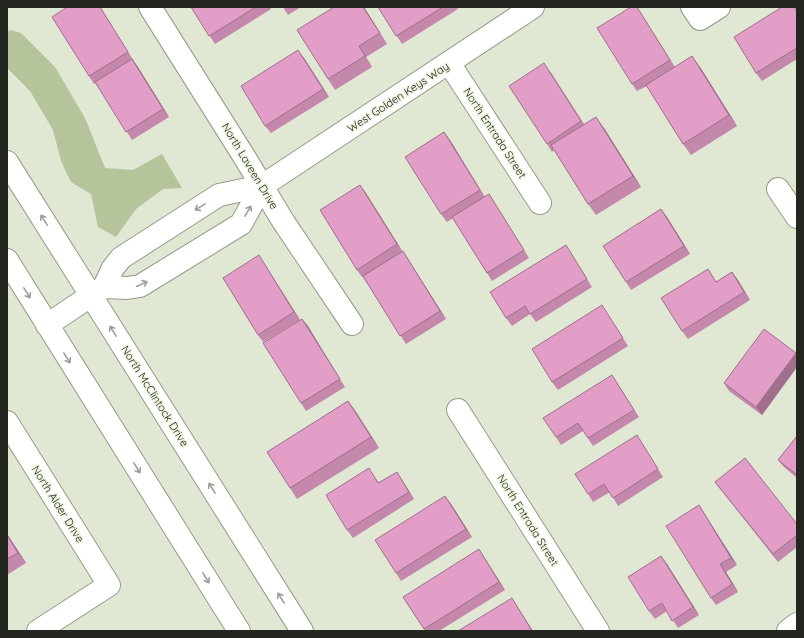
<svg xmlns="http://www.w3.org/2000/svg" width="804" height="638" font-family="Quicksand,sans-serif">
	<style>
		.green { fill: #b6c49b }
		.lines { fill: none; stroke-linecap: round; stroke-linejoin: round }
		.minor-casing { stroke: #959b89; stroke-width: 24 }
		.major-casing { stroke: #959b89; stroke-width: 24 }
		.minor { stroke: #fff; stroke-width: 22 }
		.major { stroke: #fff; stroke-width: 22 }
		.wall { fill: #c388ac }
		.shaded-wall { fill: #9f6f8c }
		.building { fill: #e39ec8; stroke: #9f6f8c }
		.oneway { stroke: #9c9e9b }
		.labels { text-anchor: middle; stroke-width: 3; stroke-linejoin: round; paint-order: stroke }
		.street-label { font-size: 11px; fill: #242720; stroke: #edf4e0 }
	</style>
	<rect width="100%" height="100%" fill="#e0e7d3"/>
	<polygon class="green" points="11,30 21,33 55,67 85,118 105,168 133,170 162,154 182,188 163,189 136,209 116,237 98,227 91,194 71,182 61,161 53,130 30,91 7,68 7,32"/>
	<g class="lines">
		<defs>
			<g id="minor">
				<polyline points="150,7 245,158 283,221 352,324"/>
				<polyline points="692,7 700,19 719,7"/>
				<polyline points="449,63 540,203"/>
				<polyline points="778,189 797,217"/>
				<polyline points="104,287 127,288 140,286 241,224 262,186"/>
				<polyline points="47,325 104,287 113,268 121,258 219,195 262,186 533,7"/>
				<polyline points="458,410 598,631"/>
				<polyline points="7,422 109,585 38,631"/>
				<polyline points="788,631 797,624"/>
			</g>
			<g id="major">
				<polyline points="7,162 302,631"/>
				<polyline points="7,260 239,631"/>
			</g>
		</defs>
		<use href="#minor" class="minor-casing"/>
		<use href="#major" class="major-casing"/>
		<use href="#minor" class="minor"/>
		<use href="#major" class="major"/>
	</g>
	<g class="wall">
		<polygon points="100,7 169,117 132,140 96,83 94,84 89,76"/>
		<polygon points="191,7 270,7 271,9 215,44"/>
		<polygon points="283,7 301,7 288,15"/>
		<polygon points="334,7 364,7 387,44 366,57 372,67 335,90 328,79"/>
		<polygon points="378,7 457,7 458,9 402,44"/>
		<polygon points="637,7 675,67 700,67 737,126 691,155 683,144 647,86 637,91 632,84"/>
		<polygon points="797,11 797,59 762,81 756,73"/>
		<polygon points="304,58 329,97 271,133 265,126"/>
		<polygon points="550,71 584,124 604,128 641,187 596,215 588,204 554,150 552,152 547,144"/>
		<polygon points="450,140 485,197 489,194 529,258 492,281 453,218 447,222 441,214"/>
		<polygon points="360,185 402,251 408,259 446,319 406,344 363,277 362,277 357,270"/>
		<polygon points="667,217 690,254 631,290 626,282"/>
		<polygon points="571,253 592,287 536,322 530,314 512,326 506,318"/>
		<polygon points="264,263 300,320 263,342 258,335"/>
		<polygon points="732,272 750,300 688,339 682,331 713,277 716,282"/>
		<polygon points="607,313 628,346 558,390 552,382"/>
		<polygon points="302,319 345,387 306,411 301,403"/>
		<polygon points="796,353 797,355 797,367 762,415 729,391 724,383"/>
		<polygon points="617,383 639,417 593,446 583,431 561,445 556,437"/>
		<polygon points="348,401 356,412 379,448 297,499 290,488"/>
		<polygon points="797,436 797,478 784,467 778,460"/>
		<polygon points="642,443 663,477 618,506 610,492 593,502 588,494"/>
		<polygon points="397,472 414,499 353,538 347,530 374,476 379,483"/>
		<polygon points="715,482 797,524 797,547 778,562 721,490"/>
		<polygon points="451,504 472,537 401,581 396,573"/>
		<polygon points="699,505 737,565 726,572 738,592 716,605 711,598"/>
		<polygon points="7,534 26,563 7,575"/>
		<polygon points="484,557 505,590 439,631 425,631 403,597"/>
		<polygon points="667,564 699,615 678,628 667,611 655,619 649,611"/>
	</g>
	<g class="shaded-wall">
		<polygon points="363,7 364,7 387,44 380,33"/>
		<polygon points="359,46 366,57 372,67 365,56"/>
		<polygon points="298,50 304,58 329,97 323,89"/>
		<polygon points="692,56 700,67 737,126 729,115"/>
		<polygon points="132,59 138,67 169,117 163,109"/>
		<polygon points="596,117 604,128 641,187 633,176"/>
		<polygon points="444,132 450,140 485,198 480,190"/>
		<polygon points="360,185 366,193 403,252 397,244"/>
		<polygon points="661,209 667,217 690,254 684,246"/>
		<polygon points="403,251 408,259 446,319 440,311"/>
		<polygon points="259,255 264,263 300,320 294,312"/>
		<polygon points="732,272 738,280 750,300 744,292"/>
		<polygon points="302,319 308,326 345,387 340,379"/>
		<polygon points="796,353 797,355 797,367 762,415 756,407"/>
		<polygon points="348,401 356,412 379,448 371,437"/>
		<polygon points="397,472 402,480 414,499 409,492"/>
		<polygon points="445,496 451,504 472,537 466,529"/>
		<polygon points="699,505 704,513 737,565 731,558"/>
		<polygon points="7,534 26,563 18,553 7,535"/>
		<polygon points="479,549 484,557 505,590 499,582"/>
		<polygon points="661,556 667,564 699,615 693,607"/>
		<polygon points="720,564 726,572 738,592 732,584"/>
		<polygon points="512,598 533,631 532,631"/>
	</g>
	<g class="building">
		<polygon points="67,7 100,7 128,52 89,76 52,17"/>
		<polygon points="191,7 256,7 209,36"/>
		<polygon points="334,7 363,7 380,33 359,46 365,56 328,79 297,30"/>
		<polygon points="378,7 443,7 396,36"/>
		<polygon points="631,7 637,7 670,60 632,84 597,28"/>
		<polygon points="782,7 794,7 797,12 797,48 756,73 734,37"/>
		<polygon points="298,50 323,89 265,126 241,86"/>
		<polygon points="692,56 729,115 683,144 646,85"/>
		<polygon points="132,59 163,109 126,132 95,82"/>
		<polygon points="544,63 581,121 547,144 509,86"/>
		<polygon points="596,117 633,176 588,204 551,145"/>
		<polygon points="444,132 480,190 441,214 405,157"/>
		<polygon points="360,185 397,244 357,270 320,210"/>
		<polygon points="489,194 524,250 487,273 452,217"/>
		<polygon points="661,209 684,246 626,282 603,246"/>
		<polygon points="566,245 587,279 530,314 525,306 506,318 490,292"/>
		<polygon points="403,251 440,311 400,336 363,276"/>
		<polygon points="259,255 294,312 258,335 223,278"/>
		<polygon points="708,269 716,282 732,272 744,292 682,331 661,298"/>
		<polygon points="602,305 623,338 552,382 532,349"/>
		<polygon points="302,319 340,379 301,403 263,343"/>
		<polygon points="764,329 796,353 756,407 724,383"/>
		<polygon points="612,375 634,410 588,438 578,423 556,437 543,418"/>
		<polygon points="348,401 371,437 290,488 267,452"/>
		<polygon points="637,435 658,469 613,498 604,484 588,494 575,474"/>
		<polygon points="797,436 797,475 778,460"/>
		<polygon points="745,458 797,524 797,535 773,554 715,482"/>
		<polygon points="369,468 378,483 397,472 409,492 347,530 326,495"/>
		<polygon points="445,496 466,529 396,573 375,540"/>
		<polygon points="699,505 731,558 720,564 732,584 711,598 666,526"/>
		<polygon points="7,535 18,553 7,559"/>
		<polygon points="479,549 499,582 424,629 403,597"/>
		<polygon points="661,556 693,607 672,621 662,603 649,611 628,577"/>
		<polygon points="512,598 532,631 458,631"/>
	</g>
	<defs><path id="oneway-shaft" d="M-6 0H5M1.5-3L5.5 0L1.5 3" fill="none" stroke-width="1.6" stroke-linecap="round" stroke-linejoin="round"/></defs>
	<g class="oneway">
		<use href="#oneway-shaft" transform="translate(200 207) rotate(148)"/>
		<use href="#oneway-shaft" transform="translate(248 211) rotate(-60)"/>
		<use href="#oneway-shaft" transform="translate(44 220) rotate(-122)"/>
		<use href="#oneway-shaft" transform="translate(142 284) rotate(-25)"/>
		<use href="#oneway-shaft" transform="translate(27 293) rotate(58)"/>
		<use href="#oneway-shaft" transform="translate(113 331) rotate(-122)"/>
		<use href="#oneway-shaft" transform="translate(67 358) rotate(58)"/>
		<use href="#oneway-shaft" transform="translate(137 468) rotate(58)"/>
		<use href="#oneway-shaft" transform="translate(212 488) rotate(-122)"/>
		<use href="#oneway-shaft" transform="translate(206 578) rotate(58)"/>
		<use href="#oneway-shaft" transform="translate(281 598) rotate(-122)"/>
	</g>
	<g class="labels">
		<g class="street-label">
			<text transform="translate(398 97) rotate(-33)" y="4">West Golden Keys Way</text>
			<text transform="translate(495 133) rotate(57)" y="4">North Entrada Street</text>
			<text transform="translate(250 166) rotate(59)" y="4">North Laveen Drive</text>
			<text transform="translate(155 396) rotate(58)" y="4">North McClintock Drive</text>
			<text transform="translate(58 504) rotate(58)" y="4">North Alder Drive</text>
			<text transform="translate(528 520) rotate(58)" y="4">North Entrada Street</text>
		</g>
	</g>
	<rect width="804" height="638" fill="none" stroke="#242720" stroke-width="16"/>
</svg>
